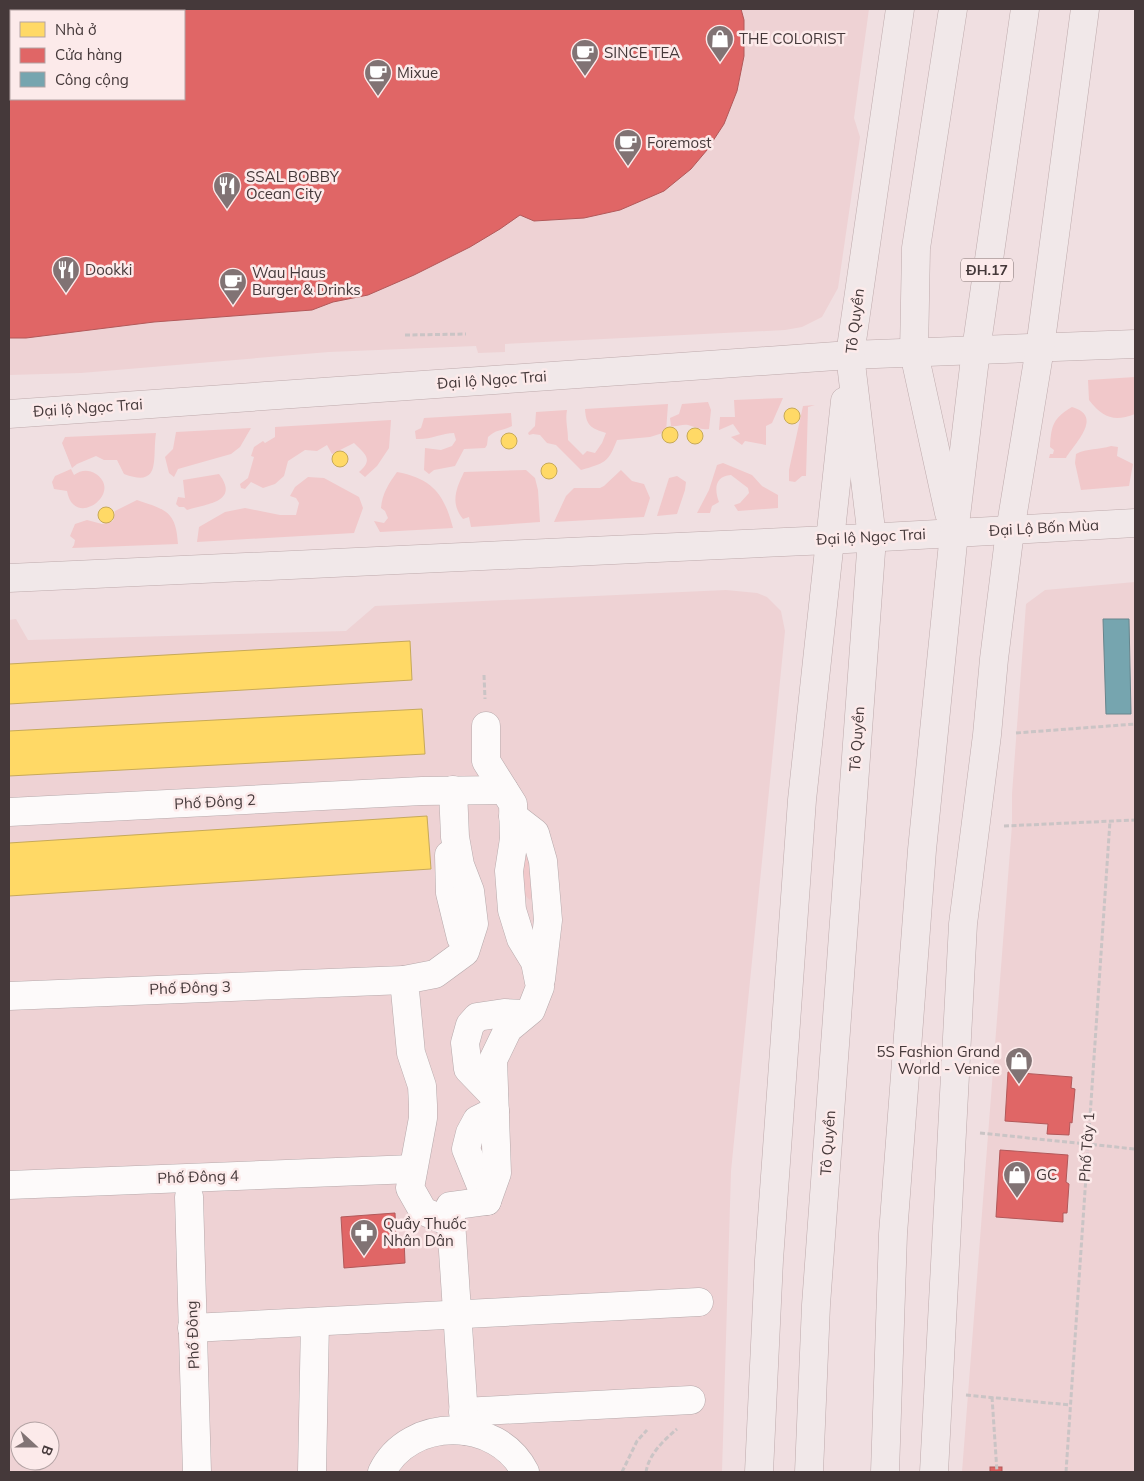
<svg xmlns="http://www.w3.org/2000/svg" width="1144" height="1481" font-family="Mulish,sans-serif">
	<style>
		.built { fill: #eed2d4; fill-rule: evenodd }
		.green { fill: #f1c8ca }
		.homes { fill: #ffd966; stroke: #c7a959 }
		.shops { fill: #e06666; stroke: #b25859 }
		.public { fill: #76a5af; stroke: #67858c }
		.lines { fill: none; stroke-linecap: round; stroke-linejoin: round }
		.minor-casing { stroke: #b6a9ab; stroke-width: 29 }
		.major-casing { stroke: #beaaac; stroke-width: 29 }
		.path { stroke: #cac4c5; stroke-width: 3; stroke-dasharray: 5 2.5; stroke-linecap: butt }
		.minor { stroke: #fdfafa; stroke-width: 28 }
		.major { stroke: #f1e8e9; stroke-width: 28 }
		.labels { text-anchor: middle; stroke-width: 5; stroke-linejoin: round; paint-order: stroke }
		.shield { fill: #fceaea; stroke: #7c6e6f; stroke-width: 1 }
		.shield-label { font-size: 14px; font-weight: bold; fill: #45393a }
		.poi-label { font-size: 15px; fill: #45393a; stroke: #fceaea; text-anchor: start }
		.street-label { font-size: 15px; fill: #45393a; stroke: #fceaea }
	</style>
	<rect width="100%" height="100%" fill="#f0dfe1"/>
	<g class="built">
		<path d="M9,9H869L854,118L860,137L838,288L822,317L802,327L785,330L505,344V352L478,353L476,346L329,352L81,373L9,375ZM11,11H184V99H11Z"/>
		<polygon points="1135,582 1135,1472 962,1472 1012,825 1012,794 1026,604 1045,590"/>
		<path d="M726,590L757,593L767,597L781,611L785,631L731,1171L722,1472H9V620L16,619L28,640L346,631L375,606ZM20,1431H50V1461H20Z"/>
	</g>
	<g class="green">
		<path d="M1135,377V414C1114,422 1103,418 1089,400L1088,380Z"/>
		<polygon points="783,398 772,423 766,426 766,445 745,441 742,445 731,437 740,434 733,424 719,430 720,417 735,417 734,400"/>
		<path d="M708,402L711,410L709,429C700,430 696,427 688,425C682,424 677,427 671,426L670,418L679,414L682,404Z"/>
		<path d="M668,404L666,432L650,437L617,440C608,463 605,463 581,470L556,445L547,443L540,435L533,434L529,435L528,433L535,426L536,412L567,410C565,420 568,429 568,440L583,455L587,451L595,453L602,443L606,433C591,428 586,426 585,409Z"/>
		<polygon points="815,405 808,407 806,476 802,476 795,482 789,481 789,470 803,406"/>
		<path d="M1072,407C1104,416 1075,443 1066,458H1049L1050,454H1053L1054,450L1050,447C1051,426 1053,418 1072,407Z"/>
		<path d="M511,413L512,426C502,431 496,429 488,437L487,445L485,448L464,449L455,466L434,470L429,474L424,470L425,448L441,450L452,446L456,440L454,433C442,433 430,440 416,439L415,431L421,428L424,418Z"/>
		<path d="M391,420L389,448L377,466L365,477L359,472C374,459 365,454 354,443L332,454L327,445L317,451L305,450L288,461L284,476L275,484L263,488L251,482L245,489L241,488L240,484L248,478L254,457L251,456L254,447L263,441L265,443L275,437V427Z"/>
		<polygon points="251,428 240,447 231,454 185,467 178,469 174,477 169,473 165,457 173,449 176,432"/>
		<path d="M156,433C152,459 162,488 124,474L117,460H104L96,456L77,464L72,468L62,443L65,437Z"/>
		<path d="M1111,446L1118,447L1117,456L1133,464L1129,486L1081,490L1075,463L1076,454C1087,448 1099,450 1111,446Z"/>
		<path d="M723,463L752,475L762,486L778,495V508L738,511L734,505L740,503L749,493L748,488L731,475C715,476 714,489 719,502L712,506L710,513H697L709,490L717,465Z"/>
		<path d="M71,469L74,475C81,470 88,469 96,474C124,493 74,530 67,491L54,489L52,482L55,476Z"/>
		<path d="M526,470L535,478L538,490L540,522L471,527L469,517L463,519C450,503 456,489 464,472Z"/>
		<polygon points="621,470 632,481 644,484 650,498 644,517 554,522 566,496 574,488 600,488 604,486"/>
		<path d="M397,472C433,479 444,494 453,528L380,532L374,521L384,523L388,518L385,511L381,508C382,494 389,483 397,472Z"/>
		<path d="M219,474C241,503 204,504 187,510L184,507H179L176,504L178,497L185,498L183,480Z"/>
		<polygon points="677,476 686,482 685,490 677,514 657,516 669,478"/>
		<polygon points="308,477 324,478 359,497 363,508 354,533 197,542 199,527 225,512 245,508 280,515 296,515 299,503 296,498 290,496 295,487"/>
		<path d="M137,500C166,510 176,511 178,544L72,548L74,545L75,540L70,536L75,524L87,520L102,524L113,521L115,511Z"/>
		<path d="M526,843L534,891L530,900C518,892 521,861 520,847Z"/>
	</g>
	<g class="homes">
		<circle cx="792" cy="416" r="8"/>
		<circle cx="670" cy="435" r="8"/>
		<circle cx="695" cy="436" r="8"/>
		<circle cx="509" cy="441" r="8"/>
		<circle cx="340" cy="459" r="8"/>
		<circle cx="549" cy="471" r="8"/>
		<circle cx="106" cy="515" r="8"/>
		<polygon points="410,641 412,680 9,704 9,664"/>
		<polygon points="422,709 425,754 9,776 9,731"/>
		<polygon points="427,816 431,869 9,896 9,843"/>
	</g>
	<g class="shops">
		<polygon points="129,9 741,9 744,20 744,56 737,91 724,124 707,150 691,169 664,191 620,210 584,218 534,221 520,215 500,229 470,247 414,275 368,295 333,302 312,310 154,322 26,338 9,338 9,60 11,60 11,99 184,99 184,11 127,11"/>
		<polygon points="1008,1072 1072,1077 1071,1088 1075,1089 1072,1123 1070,1122 1069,1135 1047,1134 1048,1124 1005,1121"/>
		<polygon points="1000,1150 1068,1155 1066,1182 1069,1184 1067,1213 1063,1213 1063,1222 996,1217"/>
		<polygon points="395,1213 396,1239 404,1238 405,1263 344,1268 341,1217"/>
		<rect x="990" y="1467" width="12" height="5"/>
	</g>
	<polygon class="public" points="1103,619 1129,619 1131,714 1106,714"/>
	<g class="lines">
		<defs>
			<g id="minor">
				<polyline points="9,812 422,791 504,790"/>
				<polyline points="513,816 535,833 543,861 548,920 541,979"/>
				<polyline points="449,855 450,893 461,938"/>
				<polyline points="9,996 404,980"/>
				<polyline points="494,1096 468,1069 465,1043 470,1025 477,1017 504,1013 525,1014"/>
				<polyline points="9,1185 413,1169"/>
				<polyline points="189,1197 197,1472"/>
				<polyline points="487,1201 466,1149 470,1133 477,1120 495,1111"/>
				<polyline points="451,1223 423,1211 410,1188 423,1118 423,1105 422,1086 411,1053 404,980 435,974 465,952 474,924 470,891 460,865 455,837 453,790"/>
				<polyline points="192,1328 699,1302"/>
				<polyline points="463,1412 691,1400"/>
				<polyline points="465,1431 450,1206 487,1201 497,1173 493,1060 508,1029 531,1010 540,987 535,962 521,939 512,910 509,871 514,839 513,804 486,761 486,726"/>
				<polyline points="312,1472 315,1322"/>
				<path d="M382,1472C409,1416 498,1417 525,1472"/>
			</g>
			<g id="major">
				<polyline points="9,414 850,355 1135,344"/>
				<polyline points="949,513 914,353 916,248 953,9"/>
				<polyline points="9,578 829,540 1135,523"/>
				<polyline points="759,1472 769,1260 802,800 845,401"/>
				<polyline points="809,1472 816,1305 872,538 850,355 900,9"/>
				<polyline points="885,1472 893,1234 922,850 954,533 976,350 1025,9"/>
				<polyline points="934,1472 963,924 987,735 994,659 1010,531 1040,348 1085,9"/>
			</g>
		</defs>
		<use href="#minor" class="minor-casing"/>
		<use href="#major" class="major-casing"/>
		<g class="path">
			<polyline points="405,335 466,334"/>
			<polyline points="484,675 485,699"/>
			<polyline points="1016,733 1135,724"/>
			<polyline points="1004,826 1135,820"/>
			<polyline points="980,1133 1135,1149"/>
			<polyline points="966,1395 1070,1405"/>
			<polyline points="992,1397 997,1472"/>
			<polyline points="622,1472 637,1441 647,1430"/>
			<path d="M646,1472C649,1454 663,1441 677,1429"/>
			<polyline points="1066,1472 1110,821"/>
		</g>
		<use href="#minor" class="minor"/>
		<use href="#major" class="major"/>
	</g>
	<defs>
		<symbol id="shop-pin" viewBox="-11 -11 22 30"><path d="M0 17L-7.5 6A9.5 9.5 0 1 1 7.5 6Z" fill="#817374" stroke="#fceaea"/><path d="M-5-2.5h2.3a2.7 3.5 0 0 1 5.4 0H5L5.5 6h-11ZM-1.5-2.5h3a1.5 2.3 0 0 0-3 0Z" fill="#fff"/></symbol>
		<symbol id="cafe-pin" viewBox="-11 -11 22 30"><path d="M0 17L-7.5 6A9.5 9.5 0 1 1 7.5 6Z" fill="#817374" stroke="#fceaea"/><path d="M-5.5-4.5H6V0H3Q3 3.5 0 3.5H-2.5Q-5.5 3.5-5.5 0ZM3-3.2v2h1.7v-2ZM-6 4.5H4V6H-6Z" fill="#fff"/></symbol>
		<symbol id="restaurant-pin" viewBox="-11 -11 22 30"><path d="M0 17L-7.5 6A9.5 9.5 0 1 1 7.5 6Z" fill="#817374" stroke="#fceaea"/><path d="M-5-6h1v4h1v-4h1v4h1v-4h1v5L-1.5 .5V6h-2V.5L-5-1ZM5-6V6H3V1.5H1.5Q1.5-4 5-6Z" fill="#fff"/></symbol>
		<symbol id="pharmacy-pin" viewBox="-11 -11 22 30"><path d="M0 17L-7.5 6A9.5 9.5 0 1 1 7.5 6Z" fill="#817374" stroke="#fceaea"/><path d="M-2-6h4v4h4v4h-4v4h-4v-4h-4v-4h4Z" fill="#fff"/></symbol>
	</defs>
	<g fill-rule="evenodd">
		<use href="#shop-pin" x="704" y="23" width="32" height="43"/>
		<use href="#cafe-pin" x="569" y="37" width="32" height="43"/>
		<use href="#cafe-pin" x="362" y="57" width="32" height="43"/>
		<use href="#cafe-pin" x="612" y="127" width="32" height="43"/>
		<use href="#restaurant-pin" x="211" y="170" width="32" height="43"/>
		<use href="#restaurant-pin" x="50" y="254" width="32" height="43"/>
		<use href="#cafe-pin" x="217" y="266" width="32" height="43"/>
		<use href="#shop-pin" x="1003" y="1045" width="32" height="43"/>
		<use href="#shop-pin" x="1001" y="1159" width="32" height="43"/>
		<use href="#pharmacy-pin" x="348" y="1217" width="32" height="43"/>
	</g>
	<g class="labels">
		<rect class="shield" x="961" y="258.5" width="52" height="23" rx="4"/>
		<g class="shield-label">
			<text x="987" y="275">ĐH.17</text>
		</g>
		<g class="poi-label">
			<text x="739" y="44">THE COLORIST</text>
			<text x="604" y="58">SINCE TEA</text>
			<text x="397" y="78">Mixue</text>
			<text x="647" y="148">Foremost</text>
			<text x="246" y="182">SSAL BOBBY<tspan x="246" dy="17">Ocean City</tspan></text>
			<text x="85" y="275">Dookki</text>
			<text x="252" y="278">Wau Haus<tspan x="252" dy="17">Burger &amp; Drinks</tspan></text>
			<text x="1000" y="1057" text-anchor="end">5S Fashion Grand<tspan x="1000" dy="17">World - Venice</tspan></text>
			<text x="1036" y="1180">GC</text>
			<text x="383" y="1229">Quầy Thuốc<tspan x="383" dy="17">Nhân Dân</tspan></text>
		</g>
		<g class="street-label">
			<text transform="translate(855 321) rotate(-83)" y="5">Tô Quyền</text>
			<text transform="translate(492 380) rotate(-4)" y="5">Đại lộ Ngọc Trai</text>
			<text transform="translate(88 408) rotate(-4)" y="5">Đại lộ Ngọc Trai</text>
			<text transform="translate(1044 528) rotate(-3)" y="5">Đại Lộ Bốn Mùa</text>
			<text transform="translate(871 537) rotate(-3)" y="5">Đại lộ Ngọc Trai</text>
			<text transform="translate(857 739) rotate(-86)" y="5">Tô Quyền</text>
			<text transform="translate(215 802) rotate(-3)" y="5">Phố Đông 2</text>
			<text transform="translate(190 988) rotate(-2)" y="5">Phố Đông 3</text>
			<text transform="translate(828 1143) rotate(-86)" y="5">Tô Quyền</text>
			<text transform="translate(1087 1147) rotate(-86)" y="5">Phố Tây 1</text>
			<text transform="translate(198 1177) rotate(-2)" y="5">Phố Đông 4</text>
			<text transform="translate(193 1335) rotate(-92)" y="5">Phố Đông</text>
		</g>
	</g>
	<rect width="1144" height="1481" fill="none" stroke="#45393a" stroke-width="20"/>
	<rect x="10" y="10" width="175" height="90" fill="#fceaea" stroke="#b3a3a4"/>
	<rect x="20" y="22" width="25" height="15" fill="#ffd966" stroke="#b3a3a4"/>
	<text x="55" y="35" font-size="15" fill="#45393a">Nhà ở</text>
	<rect x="20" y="48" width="25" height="15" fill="#e06666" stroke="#b3a3a4"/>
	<text x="55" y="60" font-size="15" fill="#45393a">Cửa hàng</text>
	<rect x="20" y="72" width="25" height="15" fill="#76a5af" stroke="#b3a3a4"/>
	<text x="55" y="85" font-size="15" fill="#45393a">Công cộng</text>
	<g transform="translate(35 1446) rotate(111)"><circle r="24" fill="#fceaea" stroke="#b3a3a4"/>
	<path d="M0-4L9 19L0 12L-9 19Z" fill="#817374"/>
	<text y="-8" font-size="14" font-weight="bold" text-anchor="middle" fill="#45393a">B</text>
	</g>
</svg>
